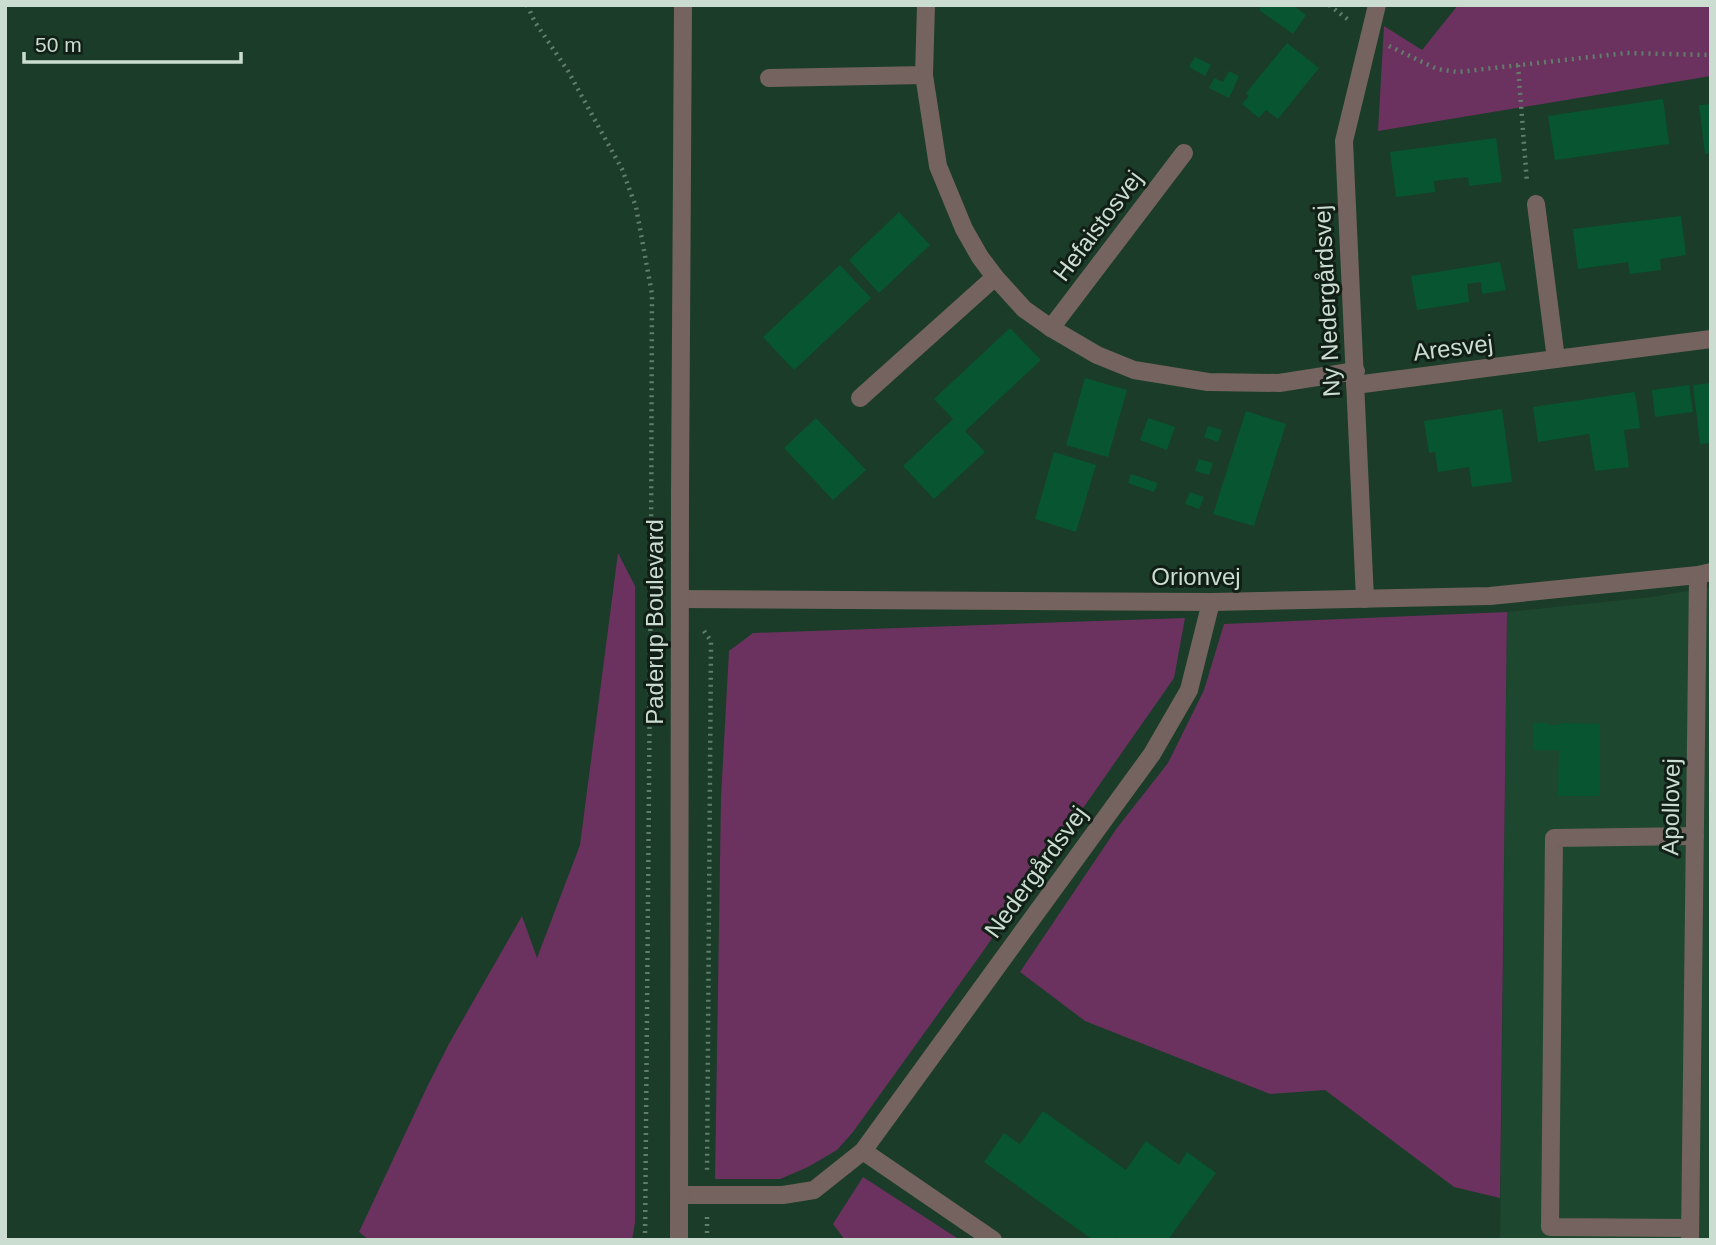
<svg xmlns="http://www.w3.org/2000/svg" width="1716" height="1245" font-family="Arial,sans-serif">
	<style>
		.built { fill: #1e472f }
		.green { fill: #6b325f }
		.building { fill: #075631 }
		.lines { fill: none; stroke-linecap: round; stroke-linejoin: round }
		.path { stroke: #627d6c; stroke-width: 4.5; stroke-dasharray: 2 5; stroke-linecap: butt }
		.minor { stroke: #74635e; stroke-width: 18 }
		.labels { text-anchor: middle; stroke-width: 6; stroke-linejoin: round; paint-order: stroke }
		.street-label { font-size: 24px; fill: #cbddd0; stroke: #111f16 }
	</style>
	<rect width="100%" height="100%" fill="#1a3c28"/>
	<polygon class="built" points="1711,587 1711,1240 1500,1240 1507,612 1652,597"/>
	<g class="green">
		<polygon points="1458,5 1711,5 1711,76 1378,131 1384,26 1422,50"/>
		<polygon points="618,553 635,586 635,1223 632,1240 369,1240 359,1232 428,1085 450,1042 522,916 537,958 580,845"/>
		<polygon points="1507,612 1500,1198 1454,1187 1325,1090 1270,1094 1085,1021 1020,972 1117,828 1168,763 1204,690 1224,624"/>
		<polygon points="1185,618 1174,678 979,957 853,1132 837,1150 808,1167 780,1179 715,1179 721,797 729,651 753,633"/>
		<polygon points="863,1177 960,1240 845,1240 833,1224"/>
	</g>
	<g class="building">
		<polygon points="1262,5 1293,5 1306,15 1293,34 1259,10"/>
		<polygon points="1287,43 1319,68 1278,119 1266,110 1259,118 1242,104 1249,96 1246,93"/>
		<polygon points="1195,57 1211,65 1205,76 1189,67"/>
		<polygon points="1229,71 1239,76 1229,98 1209,88 1214,78 1223,82"/>
		<polygon points="1663,99 1669,144 1555,160 1548,116"/>
		<polygon points="1711,104 1711,153 1705,154 1699,105"/>
		<polygon points="1496,138 1502,182 1469,186 1468,177 1434,181 1435,192 1396,197 1390,152"/>
		<polygon points="899,212 930,245 879,293 849,260"/>
		<polygon points="1681,216 1686,255 1660,259 1661,270 1630,274 1628,262 1578,269 1573,229"/>
		<polygon points="1500,262 1506,290 1482,294 1481,282 1467,284 1469,302 1417,310 1411,276"/>
		<polygon points="840,265 871,298 794,370 763,337"/>
		<polygon points="1010,328 1041,360 965,431 985,452 934,499 903,466 953,419 934,399"/>
		<polygon points="1085,378 1127,390 1108,457 1066,445"/>
		<polygon points="1711,383 1711,443 1700,444 1693,385"/>
		<polygon points="1689,385 1693,412 1655,417 1652,390"/>
		<polygon points="1635,392 1640,428 1624,430 1629,467 1595,471 1589,434 1538,442 1533,407"/>
		<polygon points="1502,409 1512,482 1472,487 1469,467 1438,472 1435,452 1429,453 1424,421"/>
		<polygon points="1246,411 1286,424 1254,526 1213,514"/>
		<polygon points="816,418 866,470 833,500 784,448"/>
		<polygon points="1148,418 1175,427 1167,450 1140,440"/>
		<polygon points="1208,426 1222,430 1218,442 1204,437"/>
		<polygon points="1054,452 1096,465 1076,532 1035,519"/>
		<polygon points="1199,459 1213,463 1209,475 1195,471"/>
		<polygon points="1131,474 1158,483 1154,492 1128,483"/>
		<polygon points="1190,492 1204,497 1199,509 1185,504"/>
		<polygon points="1533,723 1547,723 1547,725 1559,725 1559,723 1600,724 1600,796 1558,796 1559,750 1533,750"/>
		<polygon points="1043,1111 1126,1170 1146,1141 1179,1165 1187,1152 1216,1173 1168,1240 1120,1240 1116,1237 1114,1240 1093,1240 984,1162 1004,1133 1020,1144"/>
	</g>
	<g class="lines">
		<g class="path">
			<polyline points="527,5 535,22 568,71 602,133 622,169 636,207 652,294 651,558 653,558"/>
			<polyline points="1329,5 1350,21"/>
			<polyline points="1389,46 1437,69 1458,72 1626,53 1711,55"/>
			<polyline points="1518,65 1527,183"/>
			<polyline points="704,631 711,641 707,1172"/>
			<polyline points="645,1240 651,558"/>
			<polyline points="707,1240 707,1216"/>
		</g>
		<g class="minor">
			<polyline points="926,5 924,75 938,166 964,229 980,257 995,277 1024,309 1051,328 1097,355 1134,370 1208,382 1279,383 1356,371"/>
			<polyline points="769,78 924,75"/>
			<polyline points="1536,204 1556,359"/>
			<polyline points="1051,328 1184,153"/>
			<polyline points="1355,385 1711,339"/>
			<polyline points="860,398 995,277"/>
			<polyline points="680,599 1211,602 1490,596 1698,575 1711,572"/>
			<polyline points="1365,599 1344,141 1377,5"/>
			<polyline points="863,1151 993,1240"/>
			<polyline points="680,1195 783,1195 814,1190 863,1151 1152,754 1189,690 1211,602"/>
			<polyline points="1690,1228 1550,1227 1554,838 1695,836"/>
			<polyline points="679,1240 680,496 683,5"/>
			<polyline points="1690,1240 1698,575"/>
		</g>
	</g>
	<g class="labels">
		<g class="street-label">
			<text transform="translate(1098 226) rotate(-53)" y="8">Hefaistosvej</text>
			<text transform="translate(1327 301) rotate(-93)" y="8">Ny Nedergårdsvej</text>
			<text transform="translate(1453 348) rotate(-7)" y="8">Aresvej</text>
			<text x="1196" y="585">Orionvej</text>
			<text transform="translate(655 622) rotate(-90)" y="8">Paderup Boulevard</text>
			<text transform="translate(1671 807) rotate(-89)" y="8">Apollovej</text>
			<text transform="translate(1036 872) rotate(-54)" y="8">Nedergårdsvej</text>
		</g>
	</g>
	<rect width="1716" height="1245" fill="none" stroke="#cbddd0" stroke-width="14"/>
	<path d="M24 52v10h217v-10" fill="none" stroke="#cbddd0" stroke-width="3.5"/>
	<text x="35" y="52" font-size="21" fill="#cbddd0" stroke="#111f16" stroke-width="5" paint-order="stroke">50 m</text>
</svg>
